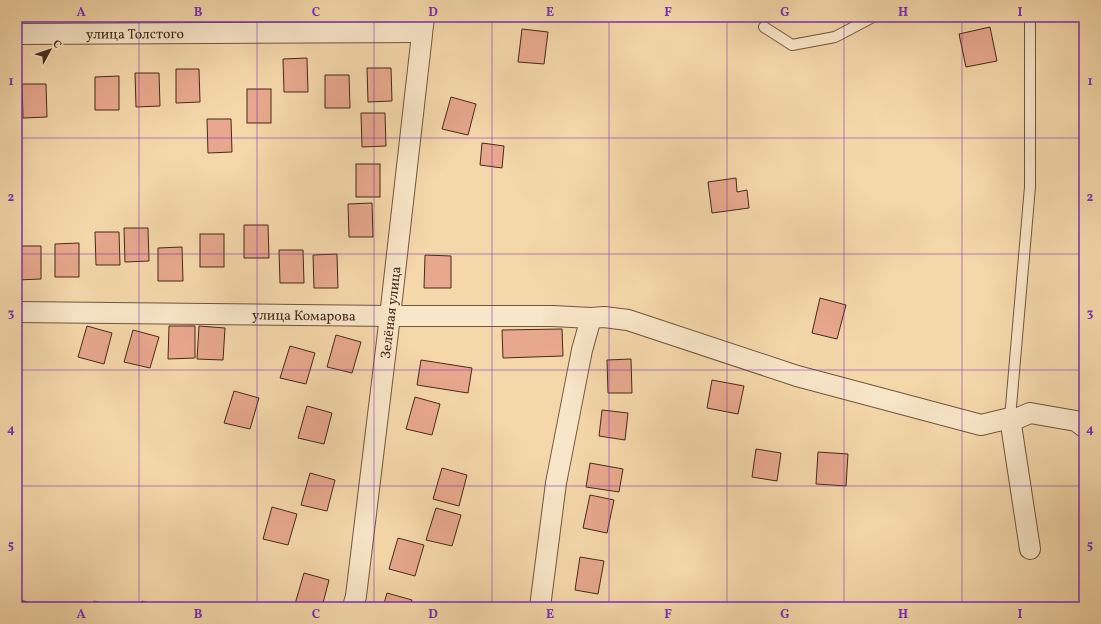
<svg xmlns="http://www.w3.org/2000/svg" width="1101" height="624" font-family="Vollkorn,serif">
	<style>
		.building { fill: #e8a88d; stroke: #47291b }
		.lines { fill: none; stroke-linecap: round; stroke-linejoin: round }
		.lane-casing { stroke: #72553f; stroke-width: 12 }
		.street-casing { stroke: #72553f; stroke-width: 22 }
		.lane { stroke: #f8e6c8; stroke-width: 10 }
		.street { stroke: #f8e6c8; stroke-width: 20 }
		.grid { fill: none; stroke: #7b2cbf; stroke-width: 1; stroke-opacity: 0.55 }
		.labels { text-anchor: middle; stroke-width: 3; stroke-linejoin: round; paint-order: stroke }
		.street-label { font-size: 14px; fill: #47291b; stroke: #f8e6c8 }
		.neatline { fill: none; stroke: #7b2cbf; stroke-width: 1.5 }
		.grid-label { font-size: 13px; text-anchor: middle; font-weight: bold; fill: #7b2cbf }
	</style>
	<rect width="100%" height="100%" fill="#f5d8aa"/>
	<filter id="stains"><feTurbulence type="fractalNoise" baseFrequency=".005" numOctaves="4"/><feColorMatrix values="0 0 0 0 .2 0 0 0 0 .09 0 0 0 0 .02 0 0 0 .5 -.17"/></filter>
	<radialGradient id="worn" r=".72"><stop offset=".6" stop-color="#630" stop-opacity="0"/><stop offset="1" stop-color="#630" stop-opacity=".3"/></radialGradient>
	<g class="building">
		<rect x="29" y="17" width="24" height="2"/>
		<rect x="71" y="17" width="24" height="2"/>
		<rect x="117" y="17" width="24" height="5"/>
		<rect x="155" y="17" width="24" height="5"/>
		<rect x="286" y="17" width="24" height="1"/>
		<rect x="329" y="17" width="24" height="5"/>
		<polygon points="990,27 997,61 966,67 959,34"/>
		<polygon points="522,29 548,32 544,64 518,62"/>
		<polygon points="307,58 308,92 284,92 283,59"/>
		<polygon points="367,68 391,68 392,101 368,102"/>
		<polygon points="176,69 199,69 200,102 176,103"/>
		<polygon points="135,73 159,73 160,106 136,107"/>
		<polygon points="325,75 349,75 350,108 325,108"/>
		<polygon points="119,76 119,110 95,110 95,77"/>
		<polygon points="22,84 46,84 47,117 23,118"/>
		<rect x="247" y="89" width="24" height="34"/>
		<polygon points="451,97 476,104 468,135 442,129"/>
		<polygon points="361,113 385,113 386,146 362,147"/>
		<polygon points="207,119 231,119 232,152 208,153"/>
		<polygon points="482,143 504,146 502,168 480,165"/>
		<rect x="356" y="164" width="24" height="33"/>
		<polygon points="736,178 737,192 747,190 749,208 712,213 708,182"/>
		<polygon points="372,203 373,237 349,237 348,204"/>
		<polygon points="244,225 268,225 269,258 244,258"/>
		<polygon points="124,228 148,228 149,261 125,262"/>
		<polygon points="95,232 119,232 120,265 96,265"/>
		<rect x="200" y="234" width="24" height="33"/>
		<polygon points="79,243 79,277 55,277 55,244"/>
		<polygon points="17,246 41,246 41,279 17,280"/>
		<polygon points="182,247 183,281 158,281 158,248"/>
		<polygon points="279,250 303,250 304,283 280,283"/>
		<polygon points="337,254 338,288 314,288 313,255"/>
		<polygon points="425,255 451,256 451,288 424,288"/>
		<polygon points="820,298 846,305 837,339 812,333"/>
		<polygon points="87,326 112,333 104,364 78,357"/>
		<polygon points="169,326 195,326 195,358 168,359"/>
		<polygon points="199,326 225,328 223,360 197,359"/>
		<polygon points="562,329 563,356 503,358 502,330"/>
		<polygon points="133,330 159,337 150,368 124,362"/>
		<polygon points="336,335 361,342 352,373 327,367"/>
		<polygon points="290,346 315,353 306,384 280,378"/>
		<polygon points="631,359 632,393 608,393 607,360"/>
		<polygon points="421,360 472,368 468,393 417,385"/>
		<polygon points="712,380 744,386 738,414 707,408"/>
		<polygon points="234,391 259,398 250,429 224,423"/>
		<polygon points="415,397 440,404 432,435 406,429"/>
		<polygon points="307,406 332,413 324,444 298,438"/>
		<polygon points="602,410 628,413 625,440 599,436"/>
		<polygon points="756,449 781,453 777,481 752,477"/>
		<polygon points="818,452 848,454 846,486 816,484"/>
		<polygon points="590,463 623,469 619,492 586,487"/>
		<polygon points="442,468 467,475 459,506 433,499"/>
		<polygon points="310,473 335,480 327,511 301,505"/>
		<polygon points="590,495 614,500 607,533 583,528"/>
		<polygon points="272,507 297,514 288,545 263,539"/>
		<polygon points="436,508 461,515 452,546 426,540"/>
		<polygon points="398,538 424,545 415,576 389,569"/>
		<polygon points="580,557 604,561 598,594 575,590"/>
		<polygon points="304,573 329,580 322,607 305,607 295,604"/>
		<polygon points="387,593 412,600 410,607 383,607"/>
		<polygon points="17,599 31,603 30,607 17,607"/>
		<polygon points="94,601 115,607 93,607"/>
		<polygon points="142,601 163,607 140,607"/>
		<polygon points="200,603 213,607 199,607"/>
	</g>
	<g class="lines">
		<defs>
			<g id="lane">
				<polyline points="764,27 792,45 835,37 873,17"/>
				<polyline points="1010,418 1030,187 1030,17"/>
			</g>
			<g id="street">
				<path id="s1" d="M17,34L422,32"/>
				<path id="s2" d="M17,312L390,316H553L591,318L604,317L628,320L797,376L981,425L1010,418L1016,419L1030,413L1076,421L1084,427"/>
				<polyline points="1010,418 1030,549"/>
				<path id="s3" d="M353,607L356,596L390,316L424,17"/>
				<polyline points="540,607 556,483 582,350 591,318"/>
			</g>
		</defs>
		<use href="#lane" class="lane-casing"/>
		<use href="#street" class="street-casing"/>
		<use href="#lane" class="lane"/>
		<use href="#street" class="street"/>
	</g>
	<path class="grid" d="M139,17V607M257,17V607M374,17V607M492,17V607M609,17V607M727,17V607M844,17V607M962,17V607M17,138H1084M17,254H1084M17,370H1084M17,486H1084"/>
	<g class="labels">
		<g class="street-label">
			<text dy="5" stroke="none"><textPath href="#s1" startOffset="118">улица Толстого</textPath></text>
			<text dy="5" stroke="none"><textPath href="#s3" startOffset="297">Зелёная улица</textPath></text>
			<text dy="5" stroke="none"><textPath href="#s2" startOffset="287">улица Комарова</textPath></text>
		</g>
	</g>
	<rect width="1101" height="624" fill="none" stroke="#f5d8aa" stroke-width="44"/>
	<g transform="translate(50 50) rotate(50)" stroke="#f8e6c8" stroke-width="3" paint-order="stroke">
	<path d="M0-3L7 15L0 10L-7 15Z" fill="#47291b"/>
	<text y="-6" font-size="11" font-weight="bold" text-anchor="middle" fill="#47291b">С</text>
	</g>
	<rect x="22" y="22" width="1057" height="580" class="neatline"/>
	<g class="grid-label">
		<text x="81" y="16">A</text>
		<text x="198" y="16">B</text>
		<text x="316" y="16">C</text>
		<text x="433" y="16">D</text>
		<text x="550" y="16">E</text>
		<text x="668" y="16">F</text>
		<text x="785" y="16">G</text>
		<text x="903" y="16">H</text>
		<text x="1020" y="16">I</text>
		<text x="11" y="85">1</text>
		<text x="1090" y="85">1</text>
		<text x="11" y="201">2</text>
		<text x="1090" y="201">2</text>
		<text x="11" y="317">3</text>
		<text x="1090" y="317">3</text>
		<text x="11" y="433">4</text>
		<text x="1090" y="433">4</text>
		<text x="11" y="549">5</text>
		<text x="1090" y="549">5</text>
		<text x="81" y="618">A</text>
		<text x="198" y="618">B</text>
		<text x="316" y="618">C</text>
		<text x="433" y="618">D</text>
		<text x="550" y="618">E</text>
		<text x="668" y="618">F</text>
		<text x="785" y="618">G</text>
		<text x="903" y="618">H</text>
		<text x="1020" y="618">I</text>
	</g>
	<rect width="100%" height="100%" filter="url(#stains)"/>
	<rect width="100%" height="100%" fill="url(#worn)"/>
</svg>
